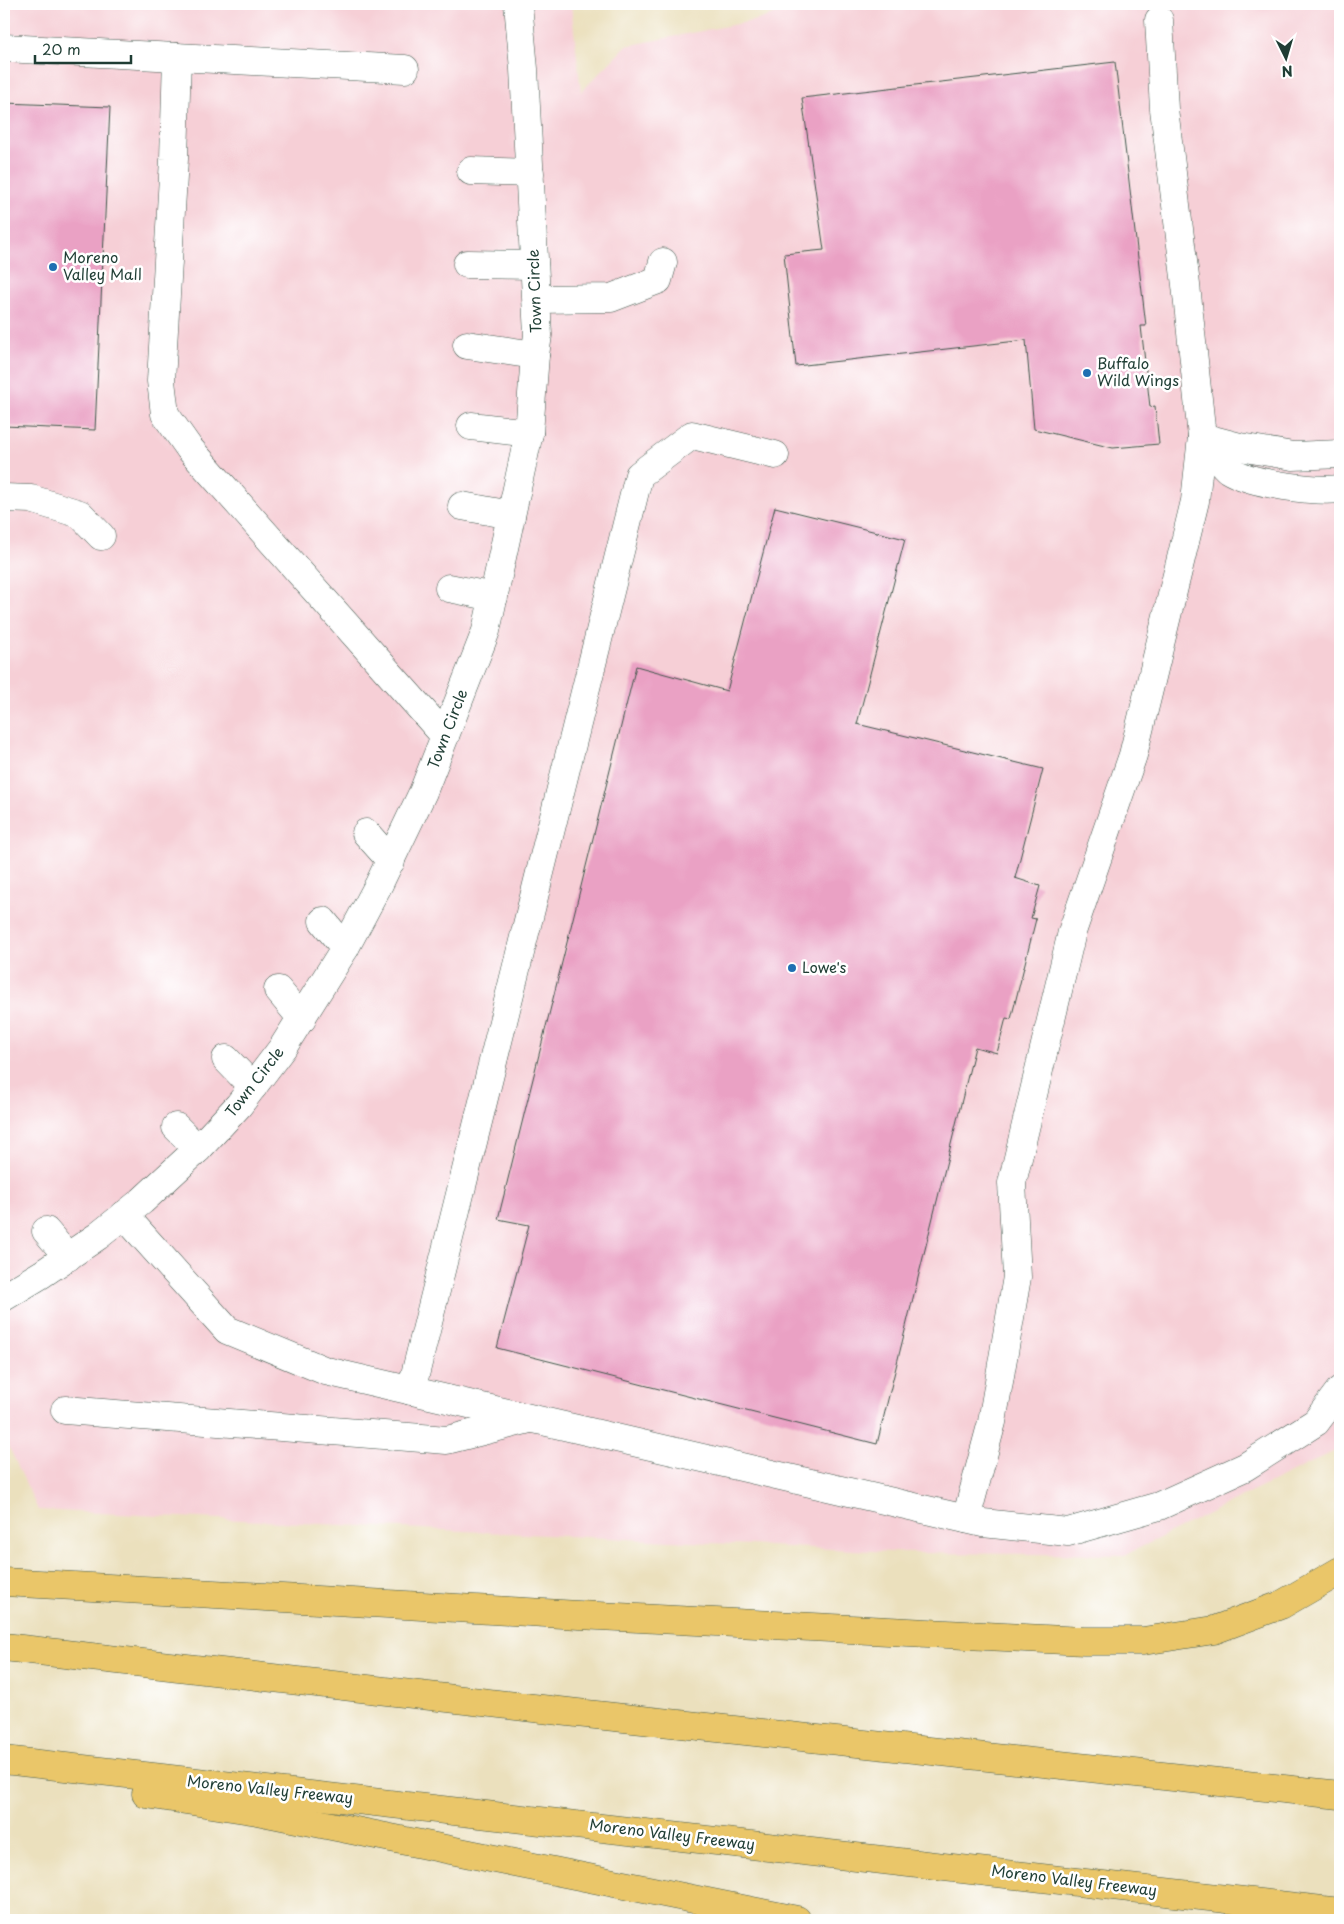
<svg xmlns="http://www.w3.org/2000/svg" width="1344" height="1924" font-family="'Playpen Sans',sans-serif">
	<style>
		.built { fill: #f6cfd6 }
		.building { fill: #eaa1c4 }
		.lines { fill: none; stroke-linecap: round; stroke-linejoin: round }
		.minor-casing { stroke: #3e5549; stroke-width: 29 }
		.highway-casing { stroke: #3e5549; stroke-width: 29 }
		.minor { stroke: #fff; stroke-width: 28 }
		.highway { stroke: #eac669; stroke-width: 28 }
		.poi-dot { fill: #1f6fb2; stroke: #fff; stroke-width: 2 }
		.labels { text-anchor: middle; stroke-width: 5; stroke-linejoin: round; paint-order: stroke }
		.poi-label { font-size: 15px; fill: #1f3d34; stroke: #fff; text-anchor: start }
		.street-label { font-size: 15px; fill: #1f3d34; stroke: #fff }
	</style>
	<rect width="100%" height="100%" fill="#fff"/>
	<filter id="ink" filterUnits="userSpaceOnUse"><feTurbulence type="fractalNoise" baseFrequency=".02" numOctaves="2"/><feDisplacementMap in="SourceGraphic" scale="10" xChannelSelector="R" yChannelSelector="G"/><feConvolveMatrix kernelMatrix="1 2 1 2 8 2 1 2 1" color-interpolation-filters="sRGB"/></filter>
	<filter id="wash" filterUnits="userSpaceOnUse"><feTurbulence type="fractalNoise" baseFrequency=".0096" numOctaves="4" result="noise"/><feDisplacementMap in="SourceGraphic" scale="20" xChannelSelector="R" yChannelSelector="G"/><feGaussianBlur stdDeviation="1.12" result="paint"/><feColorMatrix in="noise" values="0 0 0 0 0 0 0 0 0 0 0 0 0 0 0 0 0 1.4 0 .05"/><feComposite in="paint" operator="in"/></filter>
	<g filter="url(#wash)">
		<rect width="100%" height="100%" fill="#ebe0bd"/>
		<polygon class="built" points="4,4 571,4 581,92 626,46 757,20 806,4 1340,4 1340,1446 1335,1451 1125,1555 913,1553 38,1510 4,1436"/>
		<g id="blocks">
			<g class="building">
				<polygon points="1115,62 1146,326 1141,326 1150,407 1155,406 1159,444 1113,448 1034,429 1026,340 796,366 784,254 824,250 802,98"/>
				<polygon points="4,103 110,107 95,430 4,426"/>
				<polygon points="775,507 905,539 857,724 1043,769 1015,878 1040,886 1031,918 1036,919 1011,1019 1006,1018 997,1053 975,1047 877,1444 497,1348 529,1225 498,1219 636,666 727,691"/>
			</g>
		</g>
	</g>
	<g filter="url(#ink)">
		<use href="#blocks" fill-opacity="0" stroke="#3e5549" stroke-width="1"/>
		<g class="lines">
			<defs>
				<g id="minor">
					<polyline points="4,48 405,69"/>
					<polyline points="177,57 174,159 161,381 165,414 189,448 445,736"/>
					<polyline points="471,171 530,173"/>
					<polyline points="467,264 534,265"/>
					<polyline points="537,299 611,298 658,280 663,262"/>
					<polyline points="467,345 535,355"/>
					<polyline points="471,426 529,433"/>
					<path d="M1202,437C1209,445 1221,465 1229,470C1252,484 1314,492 1340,489"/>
					<polyline points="1202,437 1240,447 1293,456 1340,454"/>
					<polyline points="4,498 31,499 80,514 101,536"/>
					<polyline points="462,506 511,515"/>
					<polyline points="449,588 494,597"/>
					<polyline points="366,833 391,861"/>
					<polyline points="323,921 345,948"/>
					<polyline points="278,990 302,1019"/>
					<polyline points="226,1059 253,1087"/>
					<polyline points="176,1127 198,1149"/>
					<polyline points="124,1215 227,1330 326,1371 983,1523 1068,1532 1159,1506 1245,1467 1316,1422 1340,1390"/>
					<polyline points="46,1231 68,1257"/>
					<polyline points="4,1297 42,1274 98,1236 142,1201 198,1149 239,1105 283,1047 345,948 379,884 423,792 486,631 529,433 535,355 538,335 524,69 518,4"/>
					<polyline points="411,1391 639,475 692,435 775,455"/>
					<polyline points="65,1410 447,1440 526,1420"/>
					<polyline points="966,1519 992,1422 1017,1277 1012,1183 1072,932 1133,755 1195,501 1202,437 1186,285 1164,109 1159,20"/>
				</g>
				<g id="highway">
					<polyline points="4,1582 579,1615 1084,1641 1143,1641 1214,1630 1281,1605 1340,1571"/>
					<polyline points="4,1647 577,1713 1340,1795"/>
					<polyline points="4,1760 1340,1912"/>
					<polyline points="146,1794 257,1811 797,1920"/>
				</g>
			</defs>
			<use href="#minor" class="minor-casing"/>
			<use href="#highway" class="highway-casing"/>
			<use href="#minor" class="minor"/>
			<use href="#highway" class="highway"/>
		</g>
	</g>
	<g class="poi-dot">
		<circle cx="53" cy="267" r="5"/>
		<circle cx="1087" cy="373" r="5"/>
		<circle cx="792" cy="968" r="5"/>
	</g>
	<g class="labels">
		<g class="poi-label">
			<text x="63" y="263">Moreno<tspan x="63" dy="17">Valley Mall</tspan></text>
			<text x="1097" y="369">Buffalo<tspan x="1097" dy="17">Wild Wings</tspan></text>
			<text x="802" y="973">Lowe's</text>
		</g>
		<g class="street-label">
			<text transform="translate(535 291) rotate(-92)" y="5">Town Circle</text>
			<text transform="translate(448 729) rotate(-69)" y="5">Town Circle</text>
			<text transform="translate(255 1082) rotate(-52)" y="5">Town Circle</text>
			<text transform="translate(270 1790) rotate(6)" y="5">Moreno Valley Freeway</text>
			<text transform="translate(672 1835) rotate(7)" y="5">Moreno Valley Freeway</text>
			<text transform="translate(1074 1881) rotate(7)" y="5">Moreno Valley Freeway</text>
		</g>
	</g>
	<rect width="1344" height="1924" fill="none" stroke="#fff" stroke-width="20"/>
	<g transform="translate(1286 58) rotate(175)" stroke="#ffffff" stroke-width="4" paint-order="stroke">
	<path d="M0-4L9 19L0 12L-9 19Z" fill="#1f3d34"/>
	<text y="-8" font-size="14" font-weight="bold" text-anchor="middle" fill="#1f3d34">N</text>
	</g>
	<path d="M35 55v8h96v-8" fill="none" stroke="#1f3d34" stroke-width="2.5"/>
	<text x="42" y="55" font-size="15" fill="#1f3d34" stroke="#ffffff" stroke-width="4" paint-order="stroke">20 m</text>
</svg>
